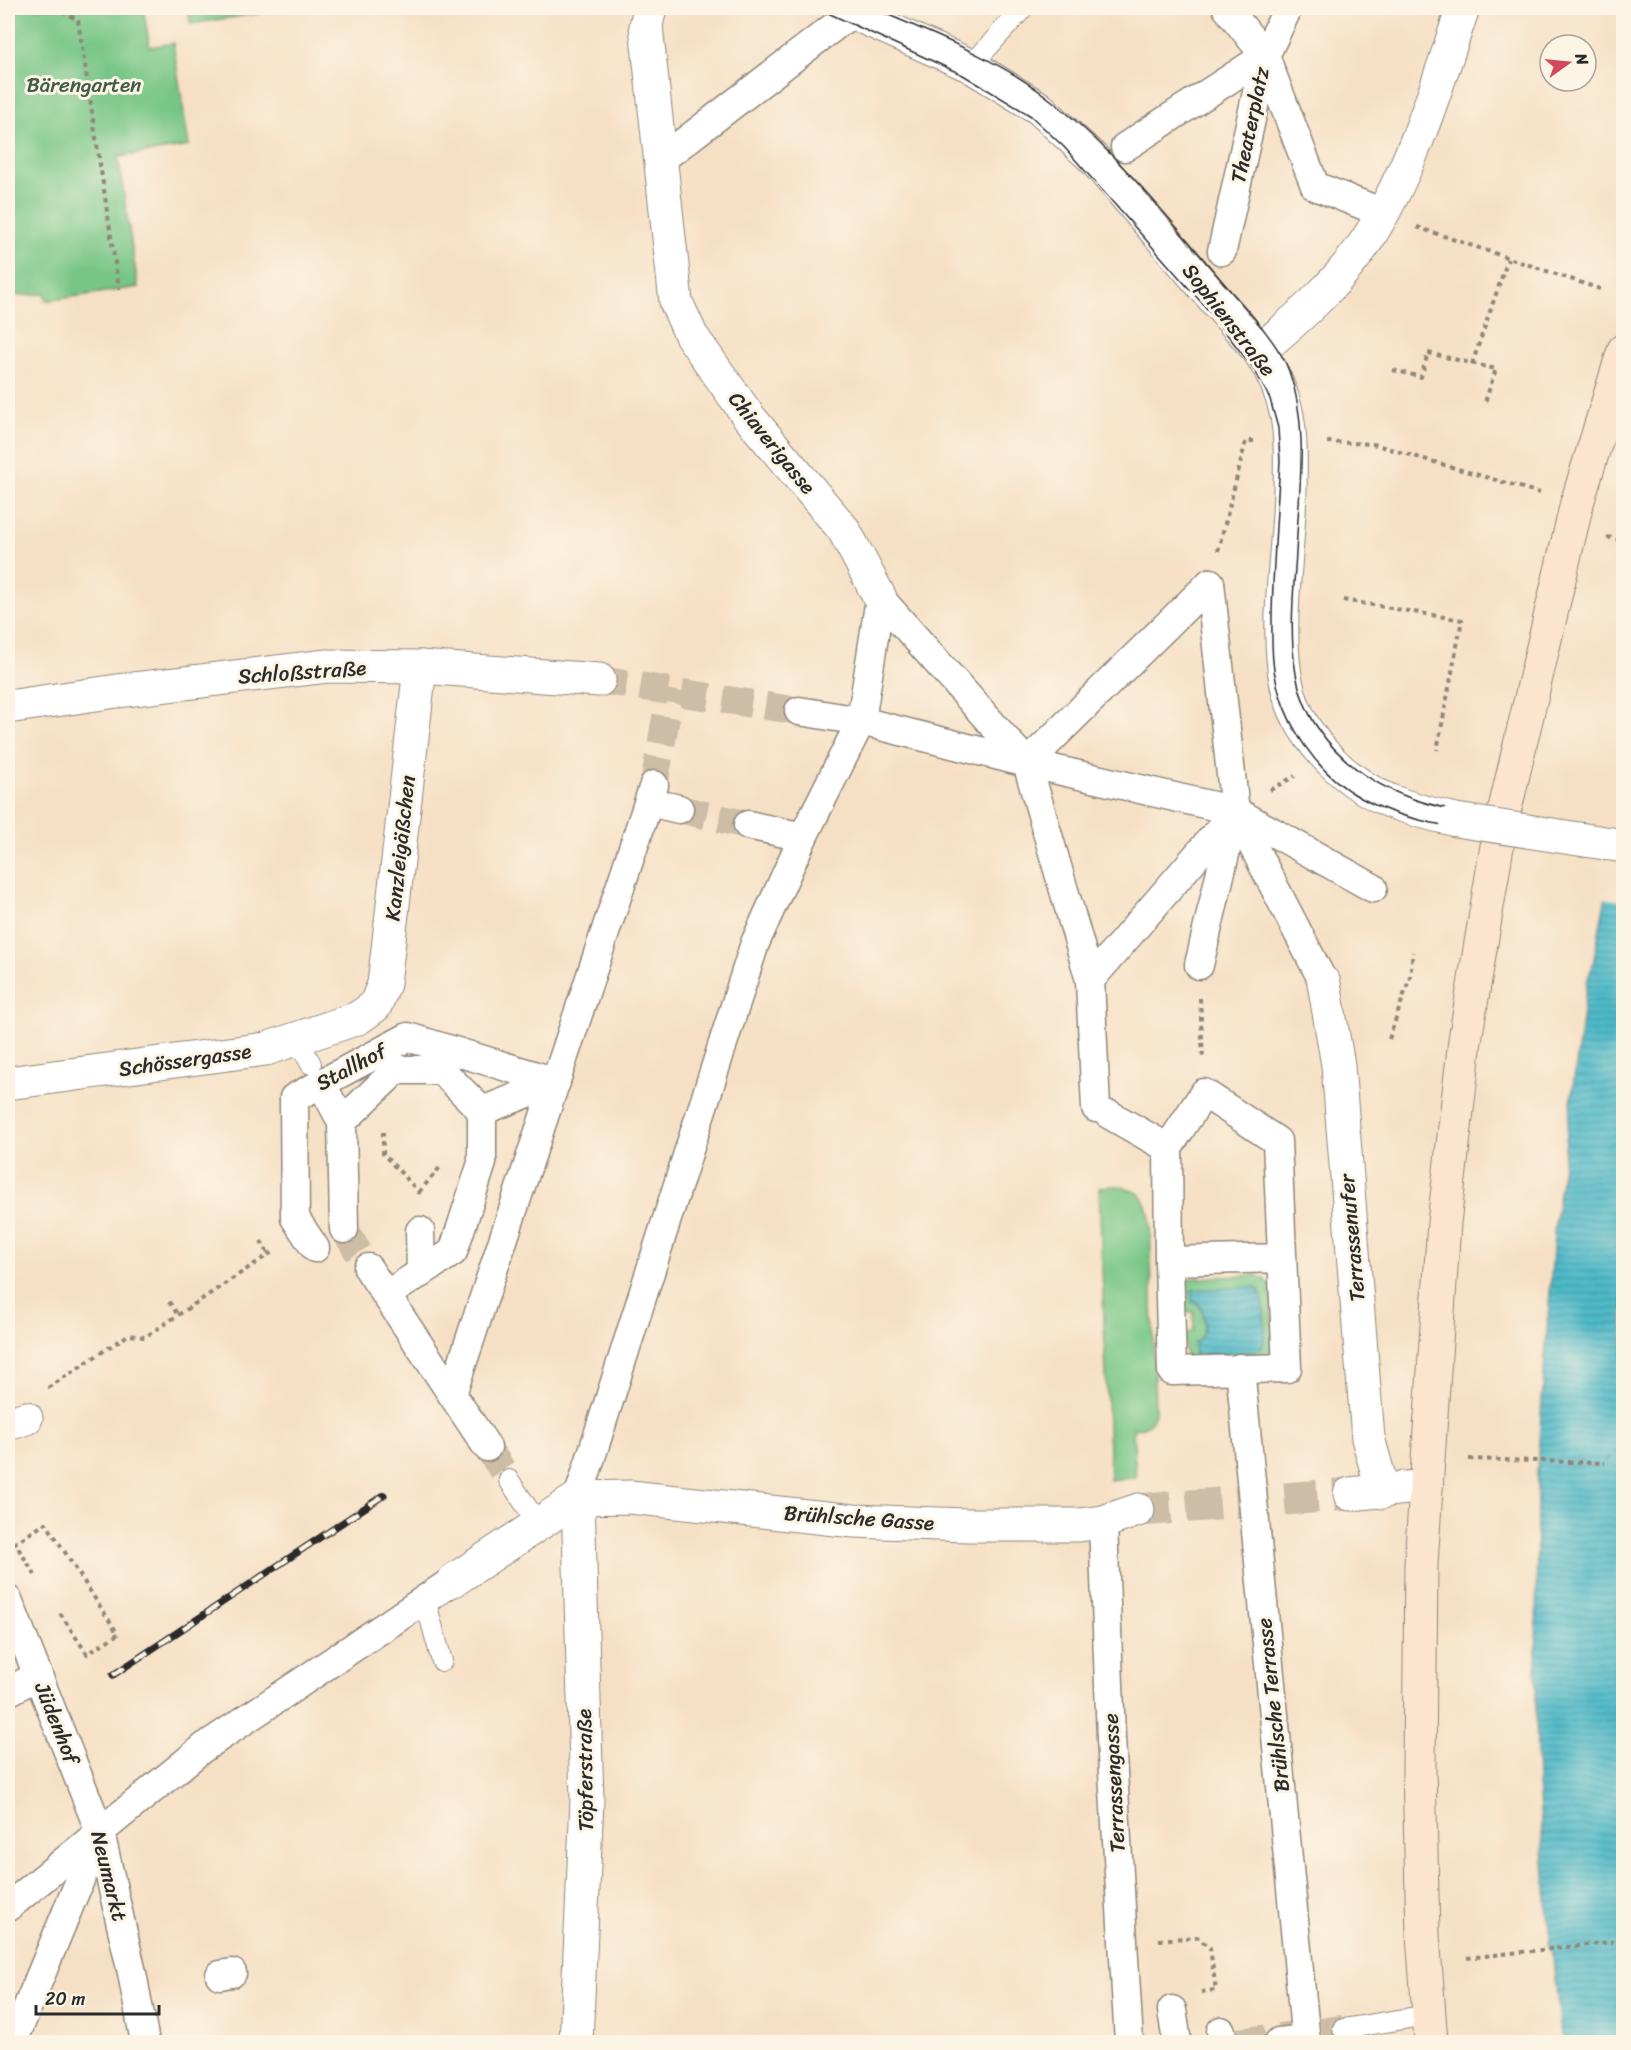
<svg xmlns="http://www.w3.org/2000/svg" width="1631" height="2050" font-family="Sriracha,sans-serif">
	<style>
		.green { fill: #78c687; stroke: #527859; stroke-width: 1.5; fill-rule: evenodd }
		.water { fill: url(#water-rules); stroke: #3c727a; stroke-width: 1.5 }
		.pier { fill: #f6e0c5 }
		.lines { fill: none; stroke-linecap: round; stroke-linejoin: round }
		.ferry { stroke: #375d62; stroke-width: 1.5; stroke-dasharray: 8 6; stroke-linecap: butt }
		.pedestrian-tunnel { stroke: #cdbca6; stroke-width: 28; stroke-dasharray: 28 14; stroke-linecap: butt }
		.minor-tunnel { stroke: #cdbca6; stroke-width: 33; stroke-dasharray: 33 16; stroke-linecap: butt }
		.service-casing { stroke: #908678; stroke-width: 22 }
		.pedestrian-casing { stroke: #908678; stroke-width: 31 }
		.minor-casing { stroke: #908678; stroke-width: 35 }
		.secondary-casing { stroke: #908678; stroke-width: 35 }
		.path { stroke: #908678; stroke-width: 4; stroke-dasharray: 4.5 4.5; stroke-linecap: butt }
		.service { stroke: #fff; stroke-width: 20 }
		.pedestrian { stroke: #fff; stroke-width: 28 }
		.minor { stroke: #fff; stroke-width: 33 }
		.secondary { stroke: #fce5cf; stroke-width: 33 }
		.tram { stroke: #2b2b2b; stroke-width: 1.5 }
		.rail-casing { stroke: #2b2b2b; stroke-width: 7 }
		.rail { stroke: #fcf5e5; stroke-width: 4.5; stroke-dasharray: 14; stroke-linecap: butt }
		.minor-bridge-casing { stroke: #908678; stroke-width: 35; stroke-linecap: butt }
		.minor-bridge { stroke: #fff; stroke-width: 33 }
		.labels { text-anchor: middle; stroke-width: 6; stroke-linejoin: round; paint-order: stroke }
		.park-label { font-size: 21px; fill: #425a47; stroke: #fcf5e5 }
		.street-label { font-size: 21px; fill: #2b2b2b; stroke: #fcf5e5 }
	</style>
	<defs>
		<pattern id="water-rules" width="6" height="5" patternUnits="userSpaceOnUse" patternTransform="scale(1.5)"><rect width="6" height="5" fill="#4ebac9"/><path d="M0 2.5h6" fill="none" stroke="#4197a3"/></pattern>
	</defs>
	<rect width="100%" height="100%" fill="#fcf5e5"/>
	<filter id="ink" filterUnits="userSpaceOnUse"><feTurbulence type="fractalNoise" baseFrequency=".0167" numOctaves="2"/><feDisplacementMap in="SourceGraphic" scale="12" xChannelSelector="R" yChannelSelector="G"/><feConvolveMatrix kernelMatrix="1 2 1 2 8 2 1 2 1" color-interpolation-filters="sRGB"/></filter>
	<filter id="wash" filterUnits="userSpaceOnUse"><feTurbulence type="fractalNoise" baseFrequency=".008" numOctaves="4" result="noise"/><feDisplacementMap in="SourceGraphic" scale="24" xChannelSelector="R" yChannelSelector="G"/><feGaussianBlur stdDeviation="1.35" result="paint"/><feColorMatrix in="noise" values="0 0 0 0 0 0 0 0 0 0 0 0 0 0 0 0 0 1.4 0 .05"/><feComposite in="paint" operator="in"/></filter>
	<g filter="url(#wash)">
		<rect width="100%" height="100%" fill="#f6e0c5"/>
		<g class="green">
			<polygon points="9,8 143,8 150,47 173,43 189,146 118,157 138,287 46,301 45,294 8,296"/>
			<polygon points="187,8 293,8 191,24"/>
			<path d="M1117,1186C1141,1191 1143,1193 1150,1218L1155,1414C1150,1426 1145,1427 1133,1429L1136,1477L1110,1480L1099,1187Z"/>
			<path d="M1256,1275L1264,1279L1270,1285L1274,1347L1269,1355L1186,1364L1184,1334L1194,1331L1193,1312L1183,1311L1181,1279ZM1253,1287L1258,1289C1265,1302 1267,1336 1261,1349L1194,1344C1207,1337 1208,1310 1195,1302L1192,1290Z"/>
		</g>
		<g class="water">
			<polygon points="1623,808 1623,2042 1562,2042 1553,1958 1549,1943 1550,1939 1538,1783 1536,1713 1537,1469 1555,1223 1587,982 1593,964"/>
			<path d="M1253,1287L1258,1289C1264,1296 1266,1332 1264,1341C1263,1347 1260,1350 1256,1352L1195,1355L1194,1344C1207,1337 1207,1315 1199,1304L1192,1302V1290Z"/>
		</g>
		<polygon class="pier" points="1623,805 1624,901 1603,898 1621,808"/>
		<g class="lines">
			<polyline class="ferry" points="1605,1463 1624,1443"/>
		</g>
	</g>
	<g filter="url(#ink)">
		<g class="lines">
			<g class="pedestrian-tunnel">
				<polyline points="599,680 799,711"/>
				<polyline points="654,785 671,690"/>
				<polyline points="679,809 748,825"/>
				<polyline points="344,1229 368,1268"/>
				<polyline points="487,1447 509,1480"/>
				<polyline points="1238,2042 1343,2029"/>
			</g>
			<polyline class="minor-tunnel" points="1138,1510 1350,1494"/>
			<defs>
				<g id="service">
					<polyline points="971,66 1023,8"/>
					<polyline points="297,1039 311,1064"/>
					<polyline points="509,1480 538,1524"/>
					<polyline points="425,1600 442,1661"/>
					<polyline points="1343,2029 1428,2015"/>
				</g>
				<g id="pedestrian">
					<polyline points="1227,8 1265,56 1315,186 1383,213"/>
					<polyline points="1265,56 1288,8"/>
					<polyline points="1125,147 1265,56 1222,251"/>
					<polyline points="662,159 844,19 865,8"/>
					<polyline points="880,598 1027,763 1090,980"/>
					<polyline points="799,711 861,721 1027,763 1235,811 1373,888"/>
					<polyline points="1027,763 1210,583"/>
					<polyline points="649,802 679,809"/>
					<polyline points="1235,811 1324,983"/>
					<polyline points="748,825 803,837"/>
					<polyline points="1199,965 1235,811 1210,583"/>
					<polyline points="328,1096 342,1122 344,1229"/>
					<polyline points="1096,1108 1090,980 1232,815"/>
					<polyline points="1110,1115 1168,1148"/>
					<polyline points="342,1122 396,1070 441,1070 482,1111"/>
					<polyline points="420,1231 421,1273"/>
					<polyline points="315,1248 295,1218 294,1098 408,1037 556,1082"/>
					<polyline points="1169,1261 1168,1148 1204,1093 1277,1141 1287,1368 1172,1371 1169,1261 1282,1258"/>
					<polyline points="368,1268 487,1447"/>
					<polyline points="386,1295 453,1252 482,1163 482,1111 556,1082"/>
					<polyline points="1240,1368 1306,2042"/>
					<polyline points="452,1394 654,785"/>
					<polyline points="578,1498 755,943 803,837 861,721 880,598"/>
					<polyline points="1103,1522 1111,1739 1129,2042"/>
					<polyline points="8,1600 100,1832 132,1973 145,2042"/>
					<polyline points="8,1692 38,1675"/>
					<polyline points="8,1907 203,1748 454,1580"/>
					<polyline points="220,1975 232,1973"/>
					<polyline points="1172,2010 1177,2042"/>
					<polyline points="1221,2031 1223,2042"/>
					<polyline points="13,2042 99,1834"/>
					<polyline points="1279,2042 1306,2039"/>
				</g>
				<g id="minor">
					<polyline points="650,8 646,26 676,302 691,335 749,417 844,530 880,598"/>
					<path d="M842,8L971,66L1039,108L1094,159L1259,351C1292,400 1291,433 1290,490C1289,550 1275,623 1286,681C1296,734 1342,781 1390,801C1411,809 1434,815 1456,820"/>
					<path d="M1259,351C1300,317 1344,278 1372,232C1415,162 1437,84 1463,8"/>
					<polyline points="8,707 117,691 327,666 420,667 599,680"/>
					<polyline points="1324,983 1338,1065 1368,1438 1383,1492"/>
					<polyline points="8,1083 266,1049 358,1018 375,1006 384,984 420,667"/>
					<polyline points="8,1422 14,1422 26,1418"/>
					<polyline points="1350,1494 1426,1486"/>
					<polyline points="578,1498 630,1497 854,1521 967,1525 1079,1525 1103,1522 1138,1510"/>
					<polyline points="454,1580 578,1498"/>
					<polyline points="576,2042 587,1800 578,1498"/>
				</g>
				<polyline id="secondary" points="1431,2042 1423,1935 1419,1769 1421,1563 1444,1223 1465,1040 1499,834 1577,503 1624,350"/>
			</defs>
			<use href="#service" class="service-casing"/>
			<use href="#pedestrian" class="pedestrian-casing"/>
			<use href="#minor" class="minor-casing"/>
			<use href="#secondary" class="secondary-casing"/>
			<g class="path">
				<polyline points="54,8 78,20 119,289"/>
				<polyline points="1417,227 1600,289"/>
				<polyline points="1472,364 1508,259"/>
				<polyline points="1393,370 1421,377 1428,353 1496,369 1484,405"/>
				<polyline points="1327,442 1373,444 1540,493"/>
				<polyline points="1607,537 1624,541"/>
				<polyline points="1218,551 1246,441 1254,441"/>
				<polyline points="1343,600 1462,620 1437,750"/>
				<polyline points="1270,790 1295,776"/>
				<polyline points="1200,998 1203,1060"/>
				<polyline points="1389,1039 1410,977 1413,952"/>
				<polyline points="383,1132 383,1154 419,1192 419,1197"/>
				<polyline points="419,1192 442,1165"/>
				<polyline points="261,1241 269,1255"/>
				<polyline points="169,1302 178,1315"/>
				<polyline points="48,1388 128,1335 145,1337 274,1251"/>
				<polyline points="1469,1459 1605,1463"/>
				<polyline points="35,1575 15,1543 46,1523 118,1634 87,1654 60,1613"/>
				<polyline points="1159,1940 1197,1937 1210,1948 1216,1990"/>
				<polyline points="1467,1958 1613,1942"/>
				<polyline points="1201,1992 1216,1990 1216,1992"/>
			</g>
			<use href="#service" class="service"/>
			<use href="#pedestrian" class="pedestrian"/>
			<use href="#minor" class="minor"/>
			<use href="#secondary" class="secondary"/>
			<g class="tram">
				<path d="M817,8L963,75L1031,116L1064,147L1208,310L1254,369L1270,399L1278,428L1280,461C1277,513 1273,565 1272,616C1272,635 1271,657 1275,675C1284,724 1317,774 1361,798C1402,821 1452,827 1497,834C1539,840 1581,847 1624,853"/>
				<path d="M872,8C935,35 1002,60 1056,104C1117,154 1167,216 1217,275C1239,302 1277,339 1289,371C1308,423 1300,481 1297,535C1295,581 1288,629 1296,674C1306,732 1352,775 1405,796C1441,810 1479,814 1517,820C1552,825 1588,831 1624,836"/>
			</g>
			<defs>
				<polyline id="rail" points="113,1675 384,1495"/>
			</defs>
			<use href="#rail" class="rail-casing"/>
			<use href="#rail" class="rail"/>
			<defs>
				<polyline id="minor-bridge" points="1456,820 1624,846"/>
			</defs>
			<use href="#minor-bridge" class="minor-bridge-casing"/>
			<use href="#minor-bridge" class="minor-bridge"/>
		</g>
	</g>
	<g class="labels">
		<g class="park-label">
			<text x="84" y="92">Bärengarten</text>
		</g>
		<g class="street-label">
			<text transform="translate(1250 125) rotate(-78)" y="7">Theaterplatz</text>
			<text transform="translate(1229 320) rotate(52)" y="7">Sophienstraße</text>
			<text transform="translate(772 443) rotate(51)" y="7">Chiaverigasse</text>
			<text transform="translate(302 672) rotate(-4)" y="7">Schloßstraße</text>
			<text transform="translate(400 848) rotate(-84)" y="7">Kanzleigäßchen</text>
			<text transform="translate(185 1060) rotate(-8)" y="7">Schössergasse</text>
			<text transform="translate(351 1067) rotate(-28)" y="7">Stallhof</text>
			<text transform="translate(1352 1238) rotate(-95)" y="7">Terrassenufer</text>
			<text transform="translate(859 1518) rotate(4)" y="7">Brühlsche Gasse</text>
			<text transform="translate(1273 1705) rotate(-96)" y="7">Brühlsche Terrasse</text>
			<text transform="translate(57 1723) rotate(68)" y="7">Jüdenhof</text>
			<text transform="translate(585 1770) rotate(-91)" y="7">Töpferstraße</text>
			<text transform="translate(1114 1783) rotate(-93)" y="7">Terrassengasse</text>
			<text transform="translate(109 1876) rotate(76)" y="7">Neumarkt</text>
		</g>
	</g>
	<rect width="1631" height="2050" fill="none" stroke="#fcf5e5" stroke-width="30"/>
	<g transform="translate(1568 63) rotate(75)"><circle r="28" fill="#fcf5e5" stroke="#a8a49b" stroke-width="1.5"/>
	<path d="M0-4.5L10 22L0 15L-10 22Z" fill="#d1495b"/>
	<text y="-9" font-size="16" font-weight="bold" text-anchor="middle" fill="#2b2b2b">N</text>
	</g>
	<path d="M36 2005v9h123v-9" fill="none" stroke="#2b2b2b" stroke-width="3"/>
	<text x="45" y="2005" font-size="18" fill="#2b2b2b" stroke="#fcf5e5" stroke-width="4.5" paint-order="stroke">20 m</text>
</svg>
